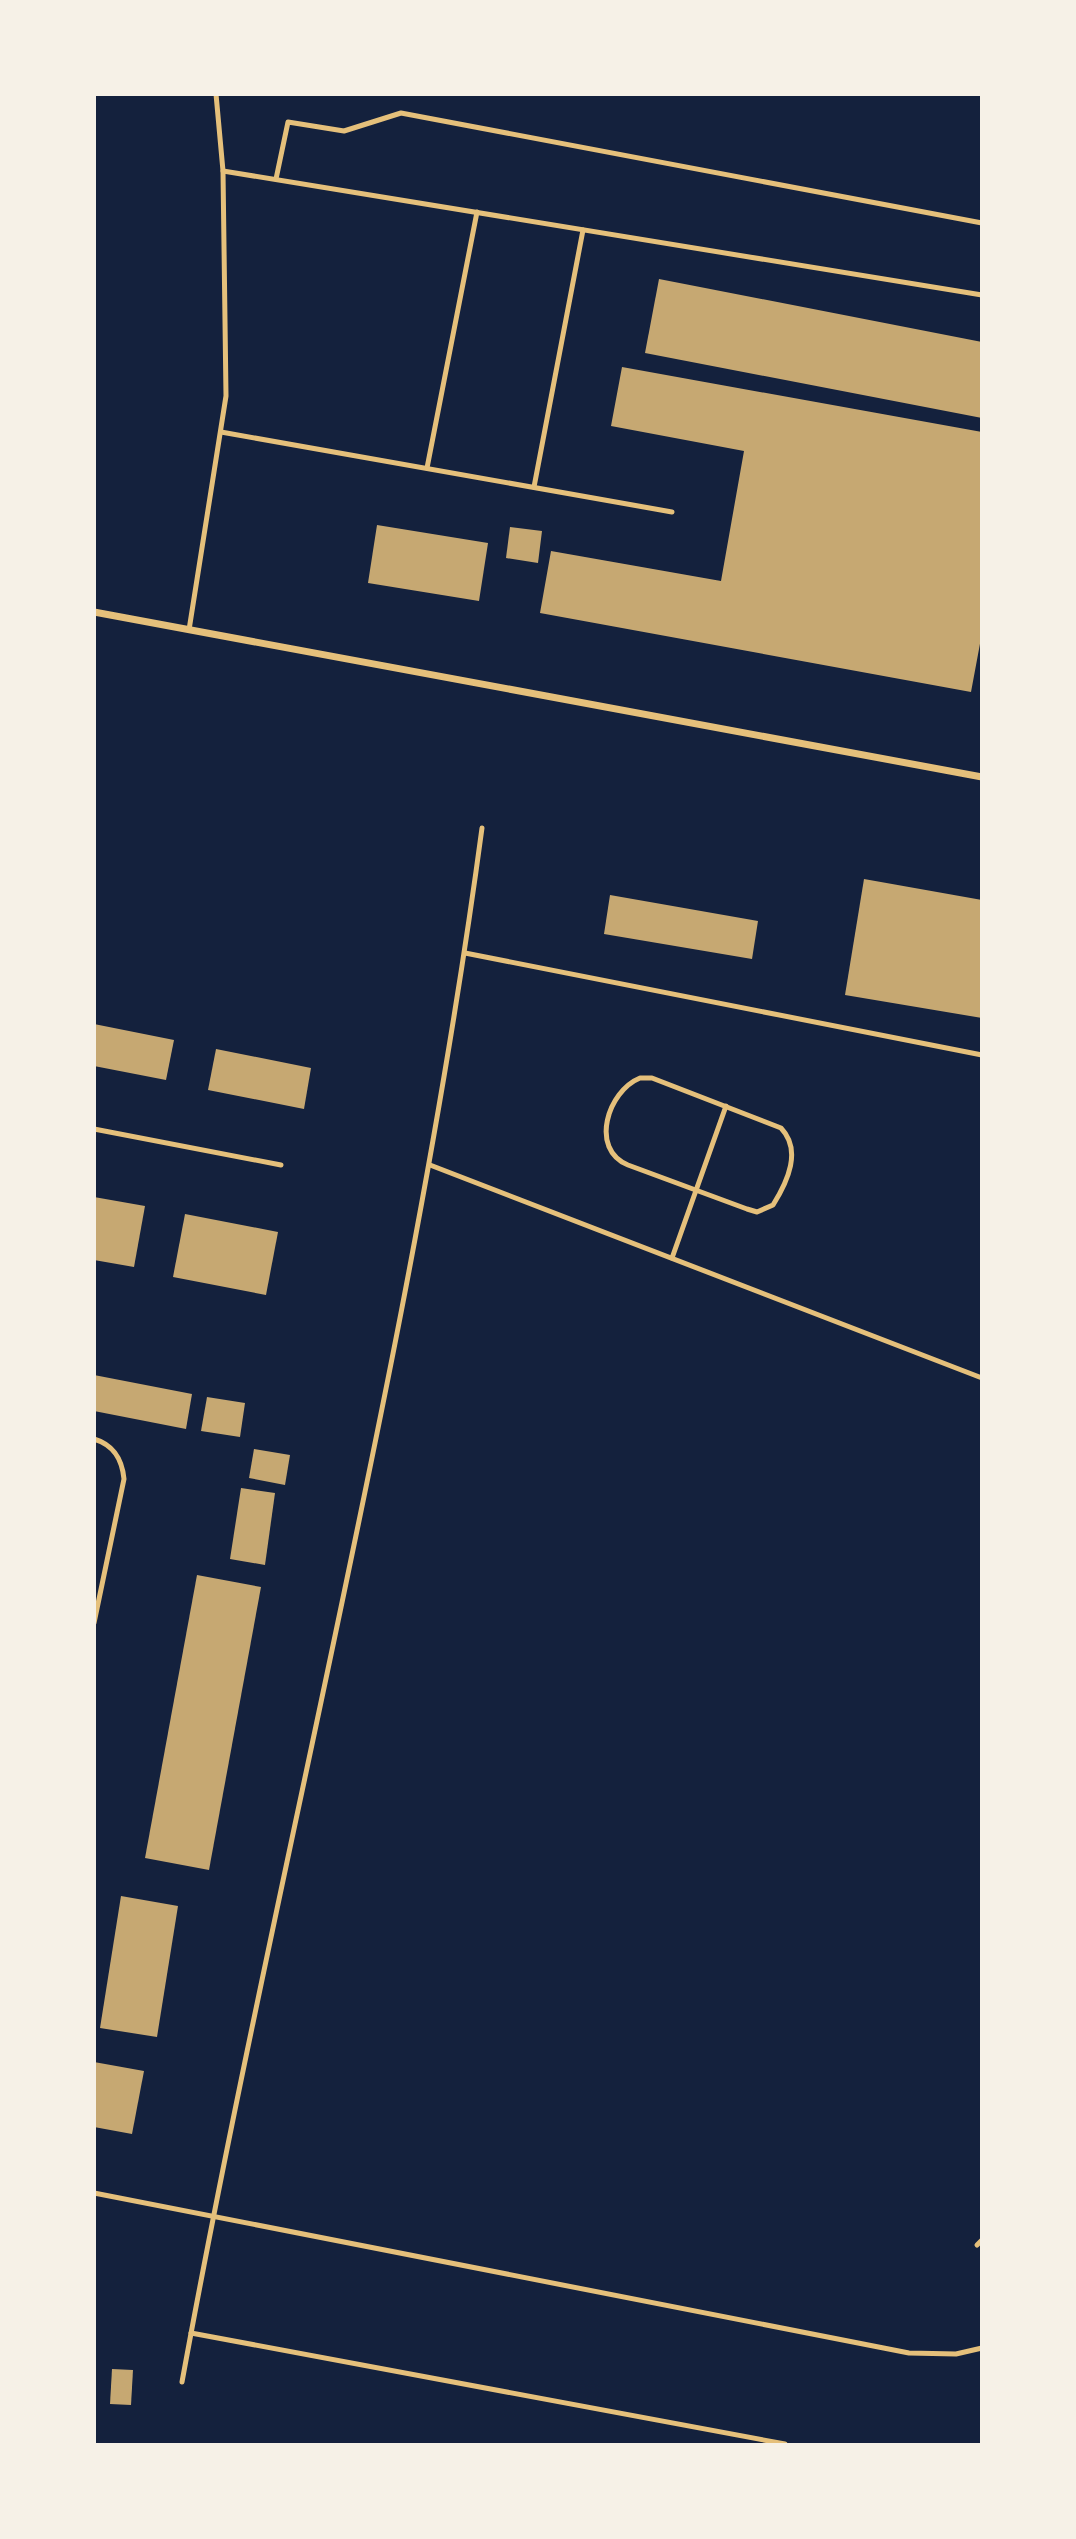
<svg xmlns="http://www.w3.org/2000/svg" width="1076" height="2539" font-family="'Space Grotesk',sans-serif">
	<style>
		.building { fill: #c6a872 }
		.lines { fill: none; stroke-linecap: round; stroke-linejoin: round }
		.service { stroke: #e5c07b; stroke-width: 5 }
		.minor { stroke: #e5c07b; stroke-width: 7 }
	</style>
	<rect width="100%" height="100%" fill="#14213d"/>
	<g class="building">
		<polygon points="659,279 982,342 982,418 645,353"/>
		<polygon points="622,367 982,432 982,633 971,692 540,613 551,551 721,581 744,451 611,426"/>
		<polygon points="377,525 488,543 479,601 368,583"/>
		<polygon points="510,527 542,531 538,563 506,558"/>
		<polygon points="864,879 982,900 982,1018 845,995"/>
		<polygon points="610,895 758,921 752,959 604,934"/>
		<polygon points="94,1024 174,1040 166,1080 94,1066"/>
		<polygon points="216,1049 311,1068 304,1109 208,1090"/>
		<polygon points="94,1197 145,1206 134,1267 94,1260"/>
		<polygon points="185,1214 278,1232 266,1295 173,1277"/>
		<polygon points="94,1375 192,1394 186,1429 94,1411"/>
		<polygon points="207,1397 245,1403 240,1437 201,1431"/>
		<polygon points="254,1449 290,1455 285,1485 249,1478"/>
		<polygon points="241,1488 275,1493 265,1565 230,1559"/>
		<polygon points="197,1575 261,1587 209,1870 145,1858"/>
		<polygon points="121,1896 178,1906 157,2037 100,2028"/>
		<polygon points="94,2062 144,2071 132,2134 94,2127"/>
		<polygon points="112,2369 133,2370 131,2405 110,2404"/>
	</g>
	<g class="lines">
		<g class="service">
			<polyline points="223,171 982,295"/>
			<polyline points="276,179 288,122 344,131 401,113 982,223"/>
			<polyline points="221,432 672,512"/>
			<polyline points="427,468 477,212"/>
			<polyline points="534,487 583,230"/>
			<polyline points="189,630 226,396 223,171 216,94"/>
			<polyline points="465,953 982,1055"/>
			<path d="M640,1078H652L781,1128C802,1150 788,1181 773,1205L757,1212L747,1209L628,1165C589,1149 608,1091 640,1078Z"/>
			<polyline points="94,1129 281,1165"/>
			<polyline points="430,1165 982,1378"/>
			<polyline points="672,1258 726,1106"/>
			<path d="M94,1439C114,1445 122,1459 124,1479L94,1623"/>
			<polyline points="94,2193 909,2353 956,2354 982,2348"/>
			<polyline points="977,2245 982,2240"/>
			<polyline points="191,2333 785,2444"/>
			<path d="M182,2382C277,1863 412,1350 482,828"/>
		</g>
		<polyline class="minor" points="94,612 982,777"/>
	</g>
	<rect width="1076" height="2539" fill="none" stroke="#f6f1e7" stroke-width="192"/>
</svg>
